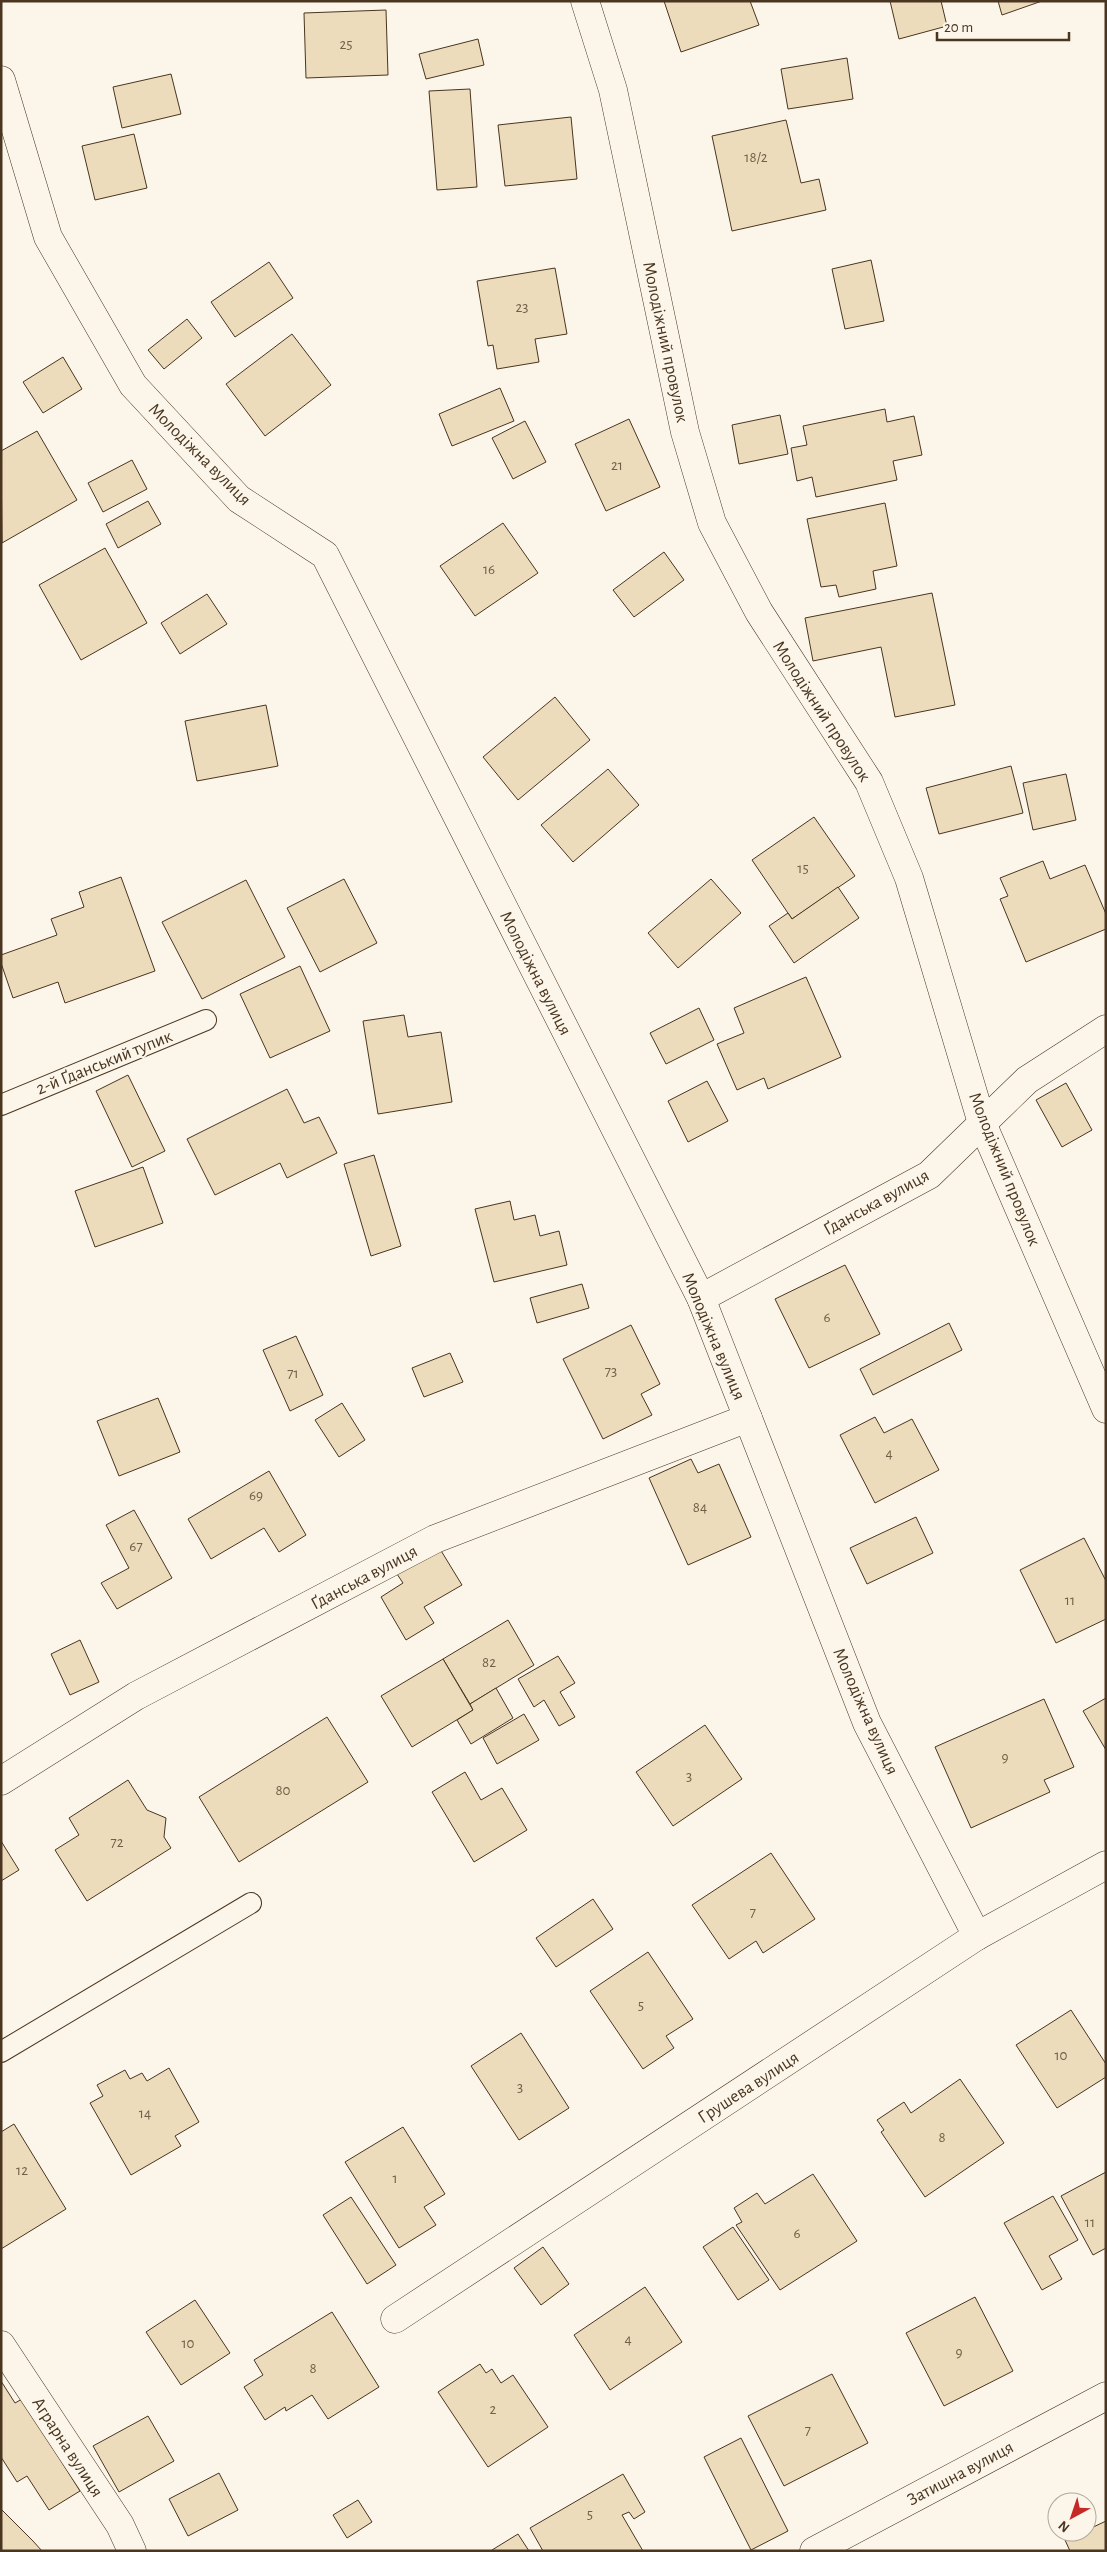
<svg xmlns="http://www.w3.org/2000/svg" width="1107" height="2552" font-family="'Alegreya Sans',sans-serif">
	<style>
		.building { fill: #ecdcbc; stroke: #4a3520 }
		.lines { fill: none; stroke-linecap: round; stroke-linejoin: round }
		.lane-casing { stroke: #4a3520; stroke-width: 22 }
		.street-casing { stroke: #4a3520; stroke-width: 29 }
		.lane { stroke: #fbf6e9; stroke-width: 20 }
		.street { stroke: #fbf6e9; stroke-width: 28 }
		.labels { text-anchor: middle; stroke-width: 4; stroke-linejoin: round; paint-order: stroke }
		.number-label { font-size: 15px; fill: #725f47 }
		.street-label { font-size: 18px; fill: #4a3520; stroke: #fbf6e9 }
	</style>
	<rect width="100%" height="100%" fill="#fbf6e9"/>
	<g class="building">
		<polygon points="664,1 750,1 759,25 681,52"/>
		<polygon points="890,1 941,1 947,26 899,39"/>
		<polygon points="998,1 1042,1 1002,15"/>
		<polygon points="386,10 388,75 306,78 304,13"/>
		<polygon points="478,39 484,65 426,79 419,54"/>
		<polygon points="847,58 853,99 788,109 781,69"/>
		<polygon points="171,74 181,114 122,128 113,87"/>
		<polygon points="470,89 477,187 437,190 429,91"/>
		<polygon points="571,117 577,179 505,186 498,125"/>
		<polygon points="786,120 801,183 819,179 826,210 732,231 712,136"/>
		<polygon points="134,134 147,188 95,200 82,146"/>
		<polygon points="871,260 884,321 845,329 832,269"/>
		<polygon points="269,262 293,298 235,337 211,302"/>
		<polygon points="555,268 567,334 535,339 539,362 497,369 493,345 488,346 477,281"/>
		<polygon points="187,319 202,338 164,369 148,350"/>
		<polygon points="292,334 331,385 265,436 226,384"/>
		<polygon points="63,357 82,389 43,413 23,382"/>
		<polygon points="500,388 514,421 452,446 439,414"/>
		<polygon points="885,409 887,422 914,416 922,455 893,461 897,480 816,497 812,477 797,481 791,448 807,445 803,426"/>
		<polygon points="780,415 788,454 739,464 732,425"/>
		<polygon points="629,419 660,487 606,511 575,444"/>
		<polygon points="525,421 546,462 513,479 492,438"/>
		<polygon points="37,431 77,500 2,543 1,451"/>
		<polygon points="132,460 147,489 103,512 88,483"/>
		<polygon points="148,501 161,524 118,548 106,524"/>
		<polygon points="885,503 897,566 873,571 876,589 839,597 836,585 821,587 807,519"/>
		<polygon points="503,523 538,573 475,616 440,566"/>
		<polygon points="105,548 147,623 81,660 39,585"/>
		<polygon points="664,552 684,580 634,617 613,590"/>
		<polygon points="932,593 955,705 895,717 881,647 813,661 805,618"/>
		<polygon points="207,594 227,624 180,654 161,623"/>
		<polygon points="555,697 590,740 518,800 483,757"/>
		<polygon points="266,705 278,766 197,781 185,721"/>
		<polygon points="1011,766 1023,813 939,834 926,788"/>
		<polygon points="608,769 639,805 573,862 541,825"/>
		<polygon points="1066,774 1076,820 1033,830 1023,783"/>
		<polygon points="814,817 855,876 792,919 752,860"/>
		<polygon points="1043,861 1050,879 1085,865 1106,914 1106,929 1026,962 1000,899 1008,896 1000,878"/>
		<polygon points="121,877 155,971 65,1003 58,982 13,998 1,963 1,955 57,935 51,919 84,907 79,892"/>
		<polygon points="344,879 377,943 320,972 287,908"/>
		<polygon points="711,879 741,913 678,968 648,933"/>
		<polygon points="246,880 285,957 202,999 162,922"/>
		<polygon points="838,887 859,918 794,963 769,926 788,913 792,919"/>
		<polygon points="300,966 330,1031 270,1058 240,994"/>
		<polygon points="806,977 841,1057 768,1089 764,1078 737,1090 717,1044 744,1033 734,1008"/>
		<polygon points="699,1008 714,1040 666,1064 650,1033"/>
		<polygon points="404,1015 408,1037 441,1032 452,1102 378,1114 363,1021"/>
		<polygon points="128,1075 165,1151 132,1167 96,1091"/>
		<polygon points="707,1081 728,1121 688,1142 668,1101"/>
		<polygon points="1066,1083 1092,1130 1062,1147 1036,1100"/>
		<polygon points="287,1089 304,1123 319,1117 337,1153 287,1178 280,1163 215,1195 187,1139"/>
		<polygon points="374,1155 401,1246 371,1256 344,1164"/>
		<polygon points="143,1167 163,1223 95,1247 75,1191"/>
		<polygon points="510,1201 514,1220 535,1215 540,1236 559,1231 567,1265 494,1282 475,1209"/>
		<polygon points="845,1265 880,1334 809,1368 775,1299"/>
		<polygon points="582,1284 589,1308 537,1323 530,1298"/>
		<polygon points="949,1323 962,1350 873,1395 860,1369"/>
		<polygon points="631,1325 660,1384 641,1394 652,1415 603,1439 563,1359"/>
		<polygon points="296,1336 323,1395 290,1411 263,1350"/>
		<polygon points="450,1353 463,1382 424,1397 412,1368"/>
		<polygon points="158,1398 180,1452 119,1476 97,1421"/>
		<polygon points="342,1403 365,1440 339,1457 315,1420"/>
		<polygon points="875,1417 884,1433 912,1419 939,1470 875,1503 840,1435"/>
		<polygon points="691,1459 698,1473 719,1464 751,1537 688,1565 649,1478"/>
		<polygon points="269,1471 306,1535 279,1552 264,1528 211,1559 188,1519"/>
		<polygon points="134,1510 172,1578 117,1609 101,1583 129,1568 106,1525"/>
		<polygon points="916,1517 933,1553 867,1584 850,1548"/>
		<polygon points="1084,1538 1106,1581 1106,1619 1056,1643 1020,1570"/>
		<polygon points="440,1549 462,1585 424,1607 434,1623 406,1640 381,1597 403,1583 397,1574"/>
		<polygon points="508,1620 534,1665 470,1704 443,1659"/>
		<polygon points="80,1640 99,1682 70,1695 51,1654"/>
		<polygon points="558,1656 575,1683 560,1692 575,1717 559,1726 544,1700 534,1707 518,1679"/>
		<polygon points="443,1659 473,1710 412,1747 381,1696"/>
		<polygon points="496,1688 513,1718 471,1744 457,1720 473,1710 470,1704"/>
		<polygon points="1106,1698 1106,1750 1083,1711"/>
		<polygon points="1044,1699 1074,1767 1044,1780 1050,1792 971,1828 935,1747"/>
		<polygon points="524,1714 539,1740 497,1764 483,1738"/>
		<polygon points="327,1717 368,1782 239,1862 199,1797"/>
		<polygon points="705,1725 742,1779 673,1826 636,1772"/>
		<polygon points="465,1772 481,1800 502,1788 527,1830 474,1862 432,1792"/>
		<polygon points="128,1780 147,1810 166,1818 164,1837 171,1848 87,1901 55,1850 79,1835 69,1818"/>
		<polygon points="1,1841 19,1870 1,1881"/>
		<polygon points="771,1853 815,1919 763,1953 756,1941 729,1959 692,1905"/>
		<polygon points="593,1899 613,1929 556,1967 536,1938"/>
		<polygon points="648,1952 693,2019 666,2036 674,2048 643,2069 590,1991"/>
		<polygon points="1071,2010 1106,2064 1106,2077 1057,2108 1016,2045"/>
		<polygon points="521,2033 569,2108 519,2140 471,2066"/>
		<polygon points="169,2068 199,2122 175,2136 181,2146 131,2175 90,2103 103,2096 97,2085 125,2070 130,2079 142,2073 147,2081"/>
		<polygon points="960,2079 1004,2143 925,2197 881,2132 884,2130 877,2120 904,2102 911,2113"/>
		<polygon points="14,2124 66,2209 1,2249 1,2132"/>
		<polygon points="403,2127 445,2194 424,2207 436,2225 399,2248 345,2162"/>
		<polygon points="1106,2172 1106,2248 1093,2255 1061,2196"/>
		<polygon points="813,2174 857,2241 780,2290 736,2225 742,2222 734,2208 757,2193 765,2204"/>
		<polygon points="1053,2196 1078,2240 1049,2256 1062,2279 1042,2290 1004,2223"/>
		<polygon points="351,2197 396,2265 367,2284 323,2215"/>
		<polygon points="733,2227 769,2280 738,2300 703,2247"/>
		<polygon points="543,2247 569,2284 541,2305 514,2268"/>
		<polygon points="645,2287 682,2342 610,2390 574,2335"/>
		<polygon points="975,2297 1013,2371 944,2406 906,2333"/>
		<polygon points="195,2300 230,2353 181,2385 146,2332"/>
		<polygon points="332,2312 379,2387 328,2419 312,2395 286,2411 285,2407 265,2420 244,2387 263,2375 254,2360"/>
		<polygon points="480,2364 486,2373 492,2369 501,2383 513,2375 548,2427 488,2467 438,2392"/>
		<polygon points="832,2374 868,2443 784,2486 748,2416"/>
		<polygon points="1,2381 15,2403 22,2399 80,2491 49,2510 27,2476 17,2482 1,2457"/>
		<polygon points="148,2416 174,2461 119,2492 93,2446"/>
		<polygon points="741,2438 788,2531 751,2550 704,2457"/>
		<polygon points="219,2473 238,2510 188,2536 169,2499"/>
		<polygon points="623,2474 645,2512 634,2519 629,2512 622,2515 643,2551 543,2551 530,2528"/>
		<polygon points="358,2500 372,2522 347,2538 333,2515"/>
		<polygon points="1,2509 33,2541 42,2551 1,2551"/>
		<polygon points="1106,2521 1106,2551 1070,2551 1065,2540 1087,2532 1087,2530"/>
		<polygon points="518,2534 529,2551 493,2551 492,2550"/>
	</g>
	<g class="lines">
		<defs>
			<g id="lane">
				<polyline points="1,1105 206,1020"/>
				<polyline points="1,2052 251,1903"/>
			</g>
			<g id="street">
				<polyline points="585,1 613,90 685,432 712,523 759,612 869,782 909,878 982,1123 1106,1409"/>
				<polyline points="1,80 48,237 133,385 239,499 325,555 701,1298 867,1723 977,1936"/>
				<polyline points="701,1298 929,1175 1027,1080 1106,1029"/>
				<polyline points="1,1781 136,1696 435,1539 748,1418"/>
				<polyline points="395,2319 977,1936 1106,1865"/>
				<polyline points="1,2345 120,2525 132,2551"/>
				<polyline points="814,2551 1106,2396"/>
			</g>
		</defs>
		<use href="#lane" class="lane-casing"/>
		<use href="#street" class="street-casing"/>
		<use href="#lane" class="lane"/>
		<use href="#street" class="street"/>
	</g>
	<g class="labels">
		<g class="number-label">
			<text x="346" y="49">25</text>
			<text x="756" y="162">18/2</text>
			<text x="522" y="312">23</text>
			<text x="617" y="470">21</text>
			<text x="489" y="574">16</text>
			<text x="803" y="873">15</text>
			<text x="827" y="1322">6</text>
			<text x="611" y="1376">73</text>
			<text x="293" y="1378">71</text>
			<text x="889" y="1458">4</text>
			<text x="256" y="1500">69</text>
			<text x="700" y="1512">84</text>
			<text x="136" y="1551">67</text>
			<text x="1070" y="1605">11</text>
			<text x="489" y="1667">82</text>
			<text x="1005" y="1762">9</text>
			<text x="689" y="1781">3</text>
			<text x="283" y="1795">80</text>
			<text x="117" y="1847">72</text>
			<text x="753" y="1917">7</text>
			<text x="641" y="2010">5</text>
			<text x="1061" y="2060">10</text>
			<text x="520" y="2092">3</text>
			<text x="145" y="2118">14</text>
			<text x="942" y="2142">8</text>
			<text x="22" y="2175">12</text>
			<text x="395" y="2183">1</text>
			<text x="1090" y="2227">11</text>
			<text x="797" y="2238">6</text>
			<text x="628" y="2344">4</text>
			<text x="188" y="2348">10</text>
			<text x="959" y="2357">9</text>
			<text x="313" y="2373">8</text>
			<text x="493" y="2414">2</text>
			<text x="808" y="2435">7</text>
			<text x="590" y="2519">5</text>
		</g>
		<g class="street-label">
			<text transform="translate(666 342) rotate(78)" y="6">Молодіжний провулок</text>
			<text transform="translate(200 454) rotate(45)" y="6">Молодіжна вулиця</text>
			<text transform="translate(822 711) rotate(57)" y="6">Молодіжний провулок</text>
			<text transform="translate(536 973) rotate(63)" y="6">Молодіжна вулиця</text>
			<text transform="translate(104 1062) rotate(-22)" y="6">2-й Ґданський тупик</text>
			<text transform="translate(1005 1169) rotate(68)" y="6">Молодіжний провулок</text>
			<text transform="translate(876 1202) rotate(-29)" y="6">Ґданська вулиця</text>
			<text transform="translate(714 1336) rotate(67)" y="6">Молодіжна вулиця</text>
			<text transform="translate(364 1577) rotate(-28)" y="6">Ґданська вулиця</text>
			<text transform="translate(866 1711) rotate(66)" y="6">Молодіжна вулиця</text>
			<text transform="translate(748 2087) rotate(-33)" y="6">Грушева вулиця</text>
			<text transform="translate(68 2447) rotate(57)" y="6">Аграрна вулиця</text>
			<text transform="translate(960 2473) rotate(-28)" y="6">Затишна вулиця</text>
		</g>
	</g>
	<rect width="1107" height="2552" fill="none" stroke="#4a3520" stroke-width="5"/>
	<g transform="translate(1072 2517) rotate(220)"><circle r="24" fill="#fbf6e9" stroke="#b4a999"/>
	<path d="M0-4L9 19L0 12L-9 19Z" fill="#c62828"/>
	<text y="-8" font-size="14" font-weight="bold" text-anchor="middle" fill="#4a3520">N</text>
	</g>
	<path d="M937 32v8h132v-8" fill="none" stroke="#4a3520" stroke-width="2.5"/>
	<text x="944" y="32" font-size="15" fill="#4a3520" stroke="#fbf6e9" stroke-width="4" paint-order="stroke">20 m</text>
</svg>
